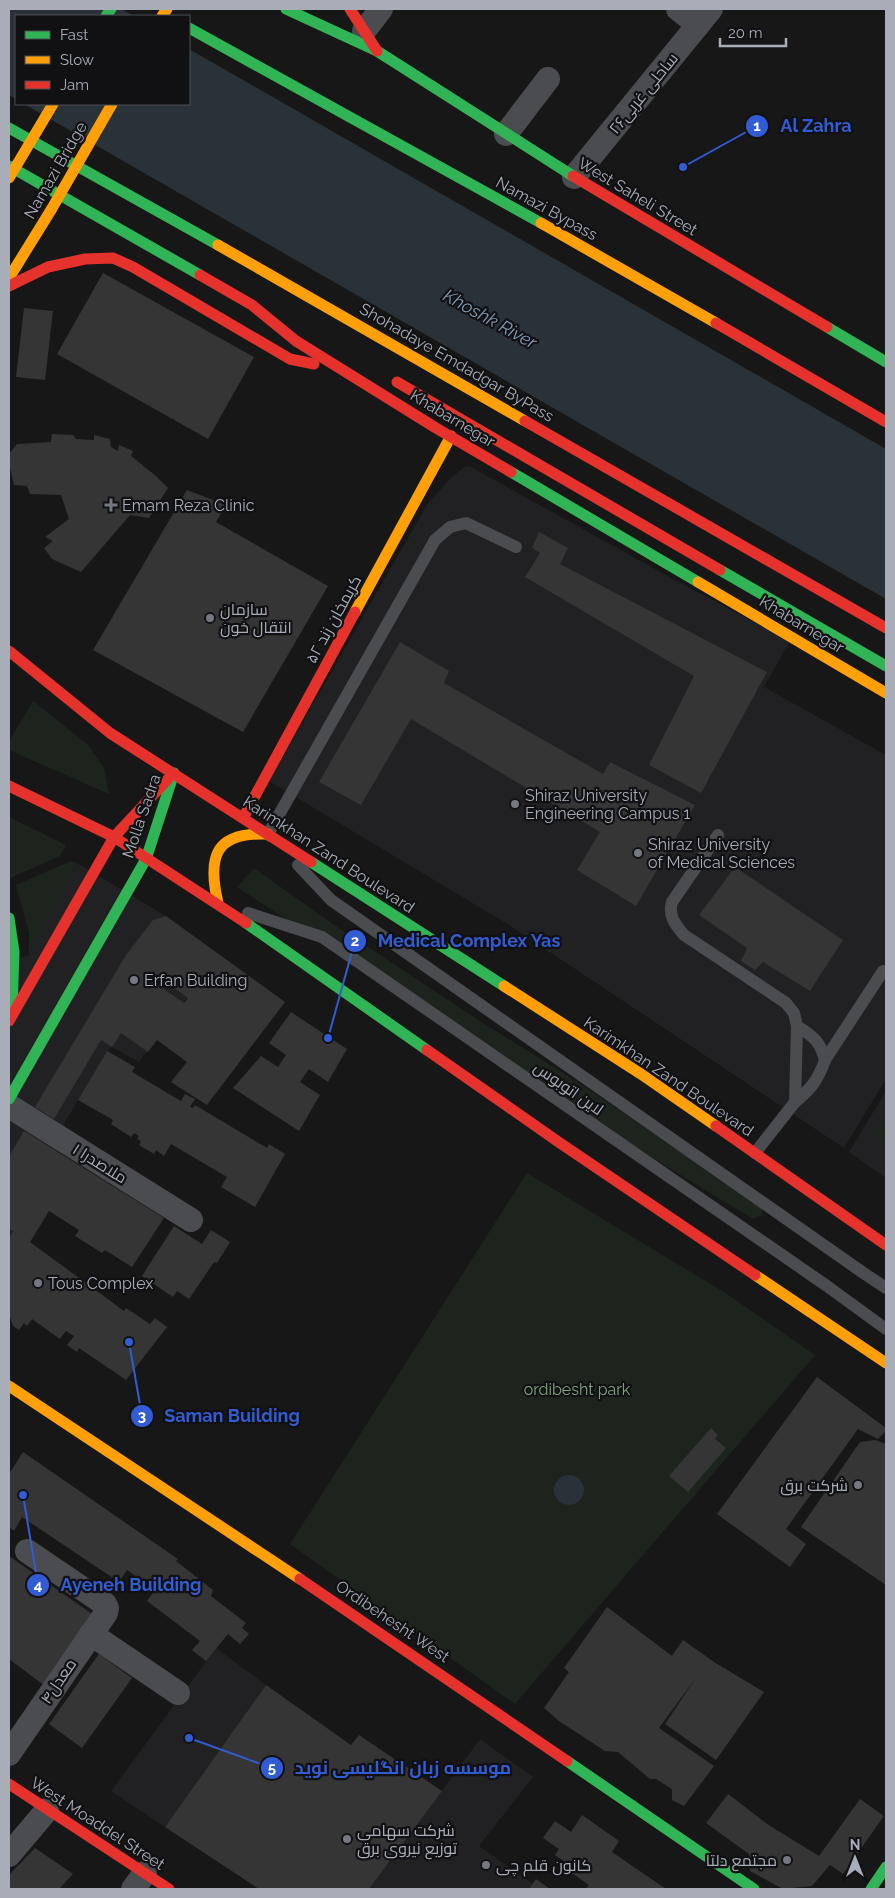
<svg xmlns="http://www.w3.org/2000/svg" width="895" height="1898" font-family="Raleway,Cairo,sans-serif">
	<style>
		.built { fill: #212123 }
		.green { fill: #1d241e }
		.water { fill: #2a3239 }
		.building { fill: #353536; fill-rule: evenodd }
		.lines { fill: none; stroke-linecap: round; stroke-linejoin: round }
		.lane { stroke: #4b4c50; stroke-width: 12 }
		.street { stroke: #4b4c50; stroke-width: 24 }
		.fast { stroke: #30b455; stroke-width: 11 }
		.slow { stroke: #ff9f0a; stroke-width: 11 }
		.jam { stroke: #e5322d; stroke-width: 11 }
		.slow-bridge { stroke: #ff9f0a; stroke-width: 11 }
		.poi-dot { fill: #757880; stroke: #111113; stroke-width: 2 }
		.labels { text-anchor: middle; stroke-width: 4.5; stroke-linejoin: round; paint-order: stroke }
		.street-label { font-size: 16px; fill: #a8adb8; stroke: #111113 }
		.poi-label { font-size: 16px; fill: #a8adb8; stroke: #111113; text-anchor: start }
		.park-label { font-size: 16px; fill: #7fa381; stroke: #111113 }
		.water-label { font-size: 18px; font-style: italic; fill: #7f9bb3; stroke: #111113 }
		.leader { fill: none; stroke: #325cd3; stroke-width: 2 }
		.callout-dot { fill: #325cd3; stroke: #111113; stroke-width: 2 }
		.mark-label { font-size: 15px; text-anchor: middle; font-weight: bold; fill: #fff }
		.callout-label { font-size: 18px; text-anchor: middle; font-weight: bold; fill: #325cd3; stroke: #111113; stroke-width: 4.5; stroke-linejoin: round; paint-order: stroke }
	</style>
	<rect width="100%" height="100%" fill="#171717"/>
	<g class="built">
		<polygon points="469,466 675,580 790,641 764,687 886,755 886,1079 844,1148 509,925 269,781 428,503 451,478 463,468"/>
		<polygon points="77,863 166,916 219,955 139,1062 112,1047 107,1051 65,1122 57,1151 25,1202 47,1215 30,1242 13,1231 9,1238 9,962 29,955"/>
		<polygon points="886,1091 886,1178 849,1152"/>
		<polygon points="216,1648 266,1685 165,1827 111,1791"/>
		<polygon points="480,1739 533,1777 479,1846 533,1884 529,1889 369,1889"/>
	</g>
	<g class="green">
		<polygon points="33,701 88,745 104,768 109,794 9,750 9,741"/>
		<polygon points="9,817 66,845 60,856 10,878 9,875"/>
		<polygon points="71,861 77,863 29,955 29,933 16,885"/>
		<polygon points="254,868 333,924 480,1021 585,1087 762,1207 762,1215 753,1219 628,1143 237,887"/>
		<polygon points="886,1118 886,1144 873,1136"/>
		<polygon points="527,1173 727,1294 815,1355 515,1704 290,1544"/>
	</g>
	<g class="water">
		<polygon points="9,9 121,9 134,16 16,16 16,99 9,95"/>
		<polygon points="189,49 886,449 886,599 24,104 189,104"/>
		<circle cx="569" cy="1490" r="15"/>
	</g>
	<g class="building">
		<polygon points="103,273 254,357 208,439 57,354"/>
		<polygon points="24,308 53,311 45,380 16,377"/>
		<polygon points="52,434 73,435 76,439 94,440 94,435 110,439 111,447 118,451 119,445 133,451 131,456 156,476 168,488 149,518 130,515 81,572 52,559 44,548 53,541 45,537 69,519 61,495 30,494 27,486 14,485 9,463 9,454 17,444 51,442"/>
		<polygon points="187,490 226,505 216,522 328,586 243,732 93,650"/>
		<polygon points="539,532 568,548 560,564 767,672 701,793 649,765 694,676 525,577 540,553 532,548"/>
		<polygon points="400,642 449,671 444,683 603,774 610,762 695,805 636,906 577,870 600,832 411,719 361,805 319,782"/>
		<polygon points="735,867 843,940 810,991 763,962 755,970 741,961 747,948 699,915"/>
		<path d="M166,916L285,1002L207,1105L171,1082L187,1062L157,1040L148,1052L121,1033L112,1047L101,1040L54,1119L35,1107L126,955L153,920ZM159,977L188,998L184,1003L155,983Z"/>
		<polygon points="291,1012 347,1049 328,1082 309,1069 300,1082 320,1095 299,1131 233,1088 261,1056 278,1067 286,1055 269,1043"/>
		<polygon points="107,1051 135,1067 132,1072 181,1101 185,1094 195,1099 190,1107 193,1108 195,1105 267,1148 269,1144 285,1154 255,1207 221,1187 227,1177 171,1144 164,1156 156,1150 154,1154 139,1145 141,1141 137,1139 139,1136 134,1133 131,1137 111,1124 113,1120 78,1100"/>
		<polygon points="24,1131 164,1218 132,1267 105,1250 102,1253 75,1236 79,1230 49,1211 30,1242 124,1311 126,1308 150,1324 155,1318 167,1327 126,1380 79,1348 77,1352 67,1345 74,1336 66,1331 60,1339 32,1319 27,1326 24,1323 19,1330 13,1326 9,1314 9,1238 13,1231 10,1229 9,1231 9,1156"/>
		<polygon points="174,1226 202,1244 211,1230 230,1242 217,1263 214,1262 189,1299 177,1291 173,1297 142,1276"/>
		<polygon points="817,1377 886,1428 886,1431 878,1439 858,1429 786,1529 806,1544 790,1567 717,1514"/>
		<polygon points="711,1428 718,1435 715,1439 726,1448 688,1492 669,1476"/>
		<polygon points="875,1440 886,1444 886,1585 801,1527 860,1442"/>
		<polygon points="23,1452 178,1559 176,1561 213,1590 211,1596 246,1623 242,1628 249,1634 240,1644 228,1634 206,1661 192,1650 200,1641 147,1601 155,1590 127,1570 119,1582 22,1517 14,1531 9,1527 9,1474"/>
		<polygon points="9,1556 95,1616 45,1686 9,1659"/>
		<polygon points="607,1607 672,1656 683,1640 714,1662 764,1692 716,1760 665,1724 695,1679 659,1728 714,1766 684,1806 672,1800 672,1789 656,1779 650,1779 618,1752 605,1751 559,1721 544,1708 569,1672 564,1668"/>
		<polygon points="99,1654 132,1678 82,1748 49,1724"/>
		<polygon points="266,1685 351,1745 359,1735 442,1791 369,1889 259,1889 165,1827"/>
		<polygon points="728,1794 770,1826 819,1856 860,1799 884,1816 843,1874 830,1865 812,1886 783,1889 750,1871 749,1854 706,1823"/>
		<polygon points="582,1815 619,1841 612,1852 666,1889 586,1889 589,1885 570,1872 574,1868 555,1855 559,1849 543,1838 555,1821 571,1832"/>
		<polygon points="35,1848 73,1874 59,1889 9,1889 9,1875"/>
		<polygon points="536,1879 550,1889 529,1889"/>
	</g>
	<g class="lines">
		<g class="lane">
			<path d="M718,835L672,902C668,916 675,924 684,935L786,1003L794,1013L797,1026L795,1102L755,1153"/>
			<polyline points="270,836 268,834 435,540 450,527 466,523 516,547"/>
			<polyline points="298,865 331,900 862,1272 886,1288"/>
			<polyline points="248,913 322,937 827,1286 886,1329"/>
			<path d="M797,1026C814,1037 820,1041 825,1060"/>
			<path d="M795,1102C811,1089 818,1080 825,1060L883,971"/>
		</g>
		<g class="street">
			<polyline points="678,9 698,25"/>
			<polyline points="364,31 381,9"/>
			<polyline points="506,134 548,79"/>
			<polyline points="574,177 711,9"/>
			<polyline points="9,1106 191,1220"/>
			<polyline points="91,1634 178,1693"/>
			<polyline points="9,1754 106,1613 107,1608 105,1604 27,1551"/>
			<polyline points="9,1855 47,1810"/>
			<polyline points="133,1889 145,1873"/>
		</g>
		<g class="fast">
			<polyline points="286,9 377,51 573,176"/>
			<polyline points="106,16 111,9"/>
			<polyline points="189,28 541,223"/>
			<polyline points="9,128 218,245"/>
			<polyline points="9,166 200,275"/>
			<polyline points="827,327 886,362"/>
			<polyline points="511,472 698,582"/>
			<polyline points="720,570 886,666"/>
			<polyline points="311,862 504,986"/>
			<polyline points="9,918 14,952 12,1010"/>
			<polyline points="246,923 427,1050"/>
			<polyline points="9,1099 146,859 174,773"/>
			<polyline points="567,1761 754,1889"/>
			<polyline points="871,1889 886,1867"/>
		</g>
		<g class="slow">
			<polyline points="541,223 716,323"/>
			<polyline points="218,245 525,421"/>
			<polyline points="9,278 51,210"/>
			<polyline points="698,582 886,693"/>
			<polyline points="355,612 451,436"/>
			<path d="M218,903C207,856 215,832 268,834"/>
			<polyline points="504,986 641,1074 716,1126"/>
			<polyline points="755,1275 886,1363"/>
			<polyline points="9,1386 300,1579"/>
		</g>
		<g class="jam">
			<polyline points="350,9 377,51"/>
			<polyline points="573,176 827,327"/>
			<polyline points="200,275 252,305 296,341 436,428 511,472"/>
			<polyline points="9,286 48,267 85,259 113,258 133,267 290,359 314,364"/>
			<polyline points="716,323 886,422"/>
			<polyline points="397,382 720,570"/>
			<polyline points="525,421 886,628"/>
			<polyline points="9,651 110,733 311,862"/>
			<polyline points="9,786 114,837 246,923"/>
			<polyline points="243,818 355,612"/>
			<polyline points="9,1021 114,837 168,779"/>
			<polyline points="427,1050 560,1143 755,1275"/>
			<polyline points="716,1126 886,1245"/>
			<polyline points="300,1579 567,1761"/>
			<polyline points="9,1784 169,1889"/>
		</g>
		<g class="slow-bridge">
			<polyline points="162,16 167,9"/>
			<polyline points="9,178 53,104"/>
			<polyline points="51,210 112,104"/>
		</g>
	</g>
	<g class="poi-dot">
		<path d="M108.5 497.5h5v5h5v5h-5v5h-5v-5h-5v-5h5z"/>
		<circle cx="210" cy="618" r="5"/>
		<circle cx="515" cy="804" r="5"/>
		<circle cx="638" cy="853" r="5"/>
		<circle cx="134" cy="980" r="5"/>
		<circle cx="38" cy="1283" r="5"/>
		<circle cx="858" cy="1485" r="5"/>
		<circle cx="347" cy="1839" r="5"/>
		<circle cx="787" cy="1860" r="5"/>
		<circle cx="486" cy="1865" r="5"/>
	</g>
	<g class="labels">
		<g class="street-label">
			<text transform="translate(643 93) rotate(-51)" y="6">ساحلی غربی۲۶</text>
			<text transform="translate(55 170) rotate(-60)" y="6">Namazi Bridge</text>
			<text transform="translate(638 196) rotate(31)" y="6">West Saheli Street</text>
			<text transform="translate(547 208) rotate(29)" y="6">Namazi Bypass</text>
			<text transform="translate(457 362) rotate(30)" y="6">Shohadaye Emdadgar ByPass</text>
			<text transform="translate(453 418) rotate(31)" y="6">Khabarnegar</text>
			<text transform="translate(333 619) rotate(-61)" y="6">کریمخان زند ۵۲</text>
			<text transform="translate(802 624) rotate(31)" y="6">Khabarnegar</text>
			<text transform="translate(141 816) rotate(-71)" y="6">Molla Sadra</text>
			<text transform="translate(329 854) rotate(33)" y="6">Karimkhan Zand Boulevard</text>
			<text transform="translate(669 1076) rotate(34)" y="6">Karimkhan Zand Boulevard</text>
			<text transform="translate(569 1088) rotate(35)" y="6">لاین اتوبوس</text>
			<text transform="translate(100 1163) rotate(32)" y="6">۱ ملاصدرا</text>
			<text transform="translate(393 1621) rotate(34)" y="6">Ordibehesht West</text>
			<text transform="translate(58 1681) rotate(-56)" y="6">معدل۴</text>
			<text transform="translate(98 1823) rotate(33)" y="6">West Moaddel Street</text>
		</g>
		<g class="poi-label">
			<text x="122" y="511">Emam Reza Clinic</text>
			<text x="220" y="615">سازمان<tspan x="220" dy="18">انتقال خون</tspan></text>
			<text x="525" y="801">Shiraz University<tspan x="525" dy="18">Engineering Campus 1</tspan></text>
			<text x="648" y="850">Shiraz University<tspan x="648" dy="18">of Medical Sciences</tspan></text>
			<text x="144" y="986">Erfan Building</text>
			<text x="48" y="1289">Tous Complex</text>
			<text x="848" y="1491" text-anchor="end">شرکت برق</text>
			<text x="357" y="1836">شرکت سهامی<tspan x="357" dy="18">توزیع نیروی برق</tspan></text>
			<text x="777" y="1866" text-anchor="end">مجتمع دلتا</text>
			<text x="496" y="1871">کانون قلم چی</text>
		</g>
		<g class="park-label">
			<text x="577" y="1395">ordibesht park</text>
		</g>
		<g class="water-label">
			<text transform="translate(490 319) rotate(29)" y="6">Khoshk River</text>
		</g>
	</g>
	<path class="leader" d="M683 167L757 126M328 1038L355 941M129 1342L142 1416M23 1495L38 1585M189 1738L272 1768"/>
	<g class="callout-dot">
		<circle cx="683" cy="167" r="5"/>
		<circle cx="328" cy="1038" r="5"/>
		<circle cx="129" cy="1342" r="5"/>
		<circle cx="23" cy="1495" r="5"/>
		<circle cx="189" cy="1738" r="5"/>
		<circle cx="757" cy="126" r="12"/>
		<circle cx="355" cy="941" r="12"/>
		<circle cx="142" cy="1416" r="12"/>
		<circle cx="38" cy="1585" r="12"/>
		<circle cx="272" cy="1768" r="12"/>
	</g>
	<g class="mark-label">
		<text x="757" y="131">1</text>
		<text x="355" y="946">2</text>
		<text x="142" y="1421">3</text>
		<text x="38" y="1590">4</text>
		<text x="272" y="1773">5</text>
	</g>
	<g class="callout-label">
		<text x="816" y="132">Al Zahra</text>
		<text x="469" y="947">Medical Complex Yas</text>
		<text x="232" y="1422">Saman Building</text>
		<text x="131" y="1591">Ayeneh Building</text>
		<text x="403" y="1774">موسسه زبان انگلیسی نوید</text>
	</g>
	<rect width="895" height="1898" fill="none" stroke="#a8adb8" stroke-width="20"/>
	<rect x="15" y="15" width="175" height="90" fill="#111113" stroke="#4d4f55"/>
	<rect x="25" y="31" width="25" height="8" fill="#30b455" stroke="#4d4f55"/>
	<text x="60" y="40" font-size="15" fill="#a8adb8">Fast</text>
	<rect x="25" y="56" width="25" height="8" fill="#ff9f0a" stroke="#4d4f55"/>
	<text x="60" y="65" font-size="15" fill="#a8adb8">Slow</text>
	<rect x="25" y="81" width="25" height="8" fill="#e5322d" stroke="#4d4f55"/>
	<text x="60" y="90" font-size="15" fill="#a8adb8">Jam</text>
	<g transform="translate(855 1858)" stroke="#111113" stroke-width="4" paint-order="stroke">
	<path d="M0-4L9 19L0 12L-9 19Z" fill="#a8adb8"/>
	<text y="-8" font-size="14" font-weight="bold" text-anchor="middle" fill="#a8adb8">N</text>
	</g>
	<path d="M720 38v8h66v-8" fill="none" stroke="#a8adb8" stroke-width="2.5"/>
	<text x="728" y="38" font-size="15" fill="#a8adb8" stroke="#111113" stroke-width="4" paint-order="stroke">20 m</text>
</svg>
